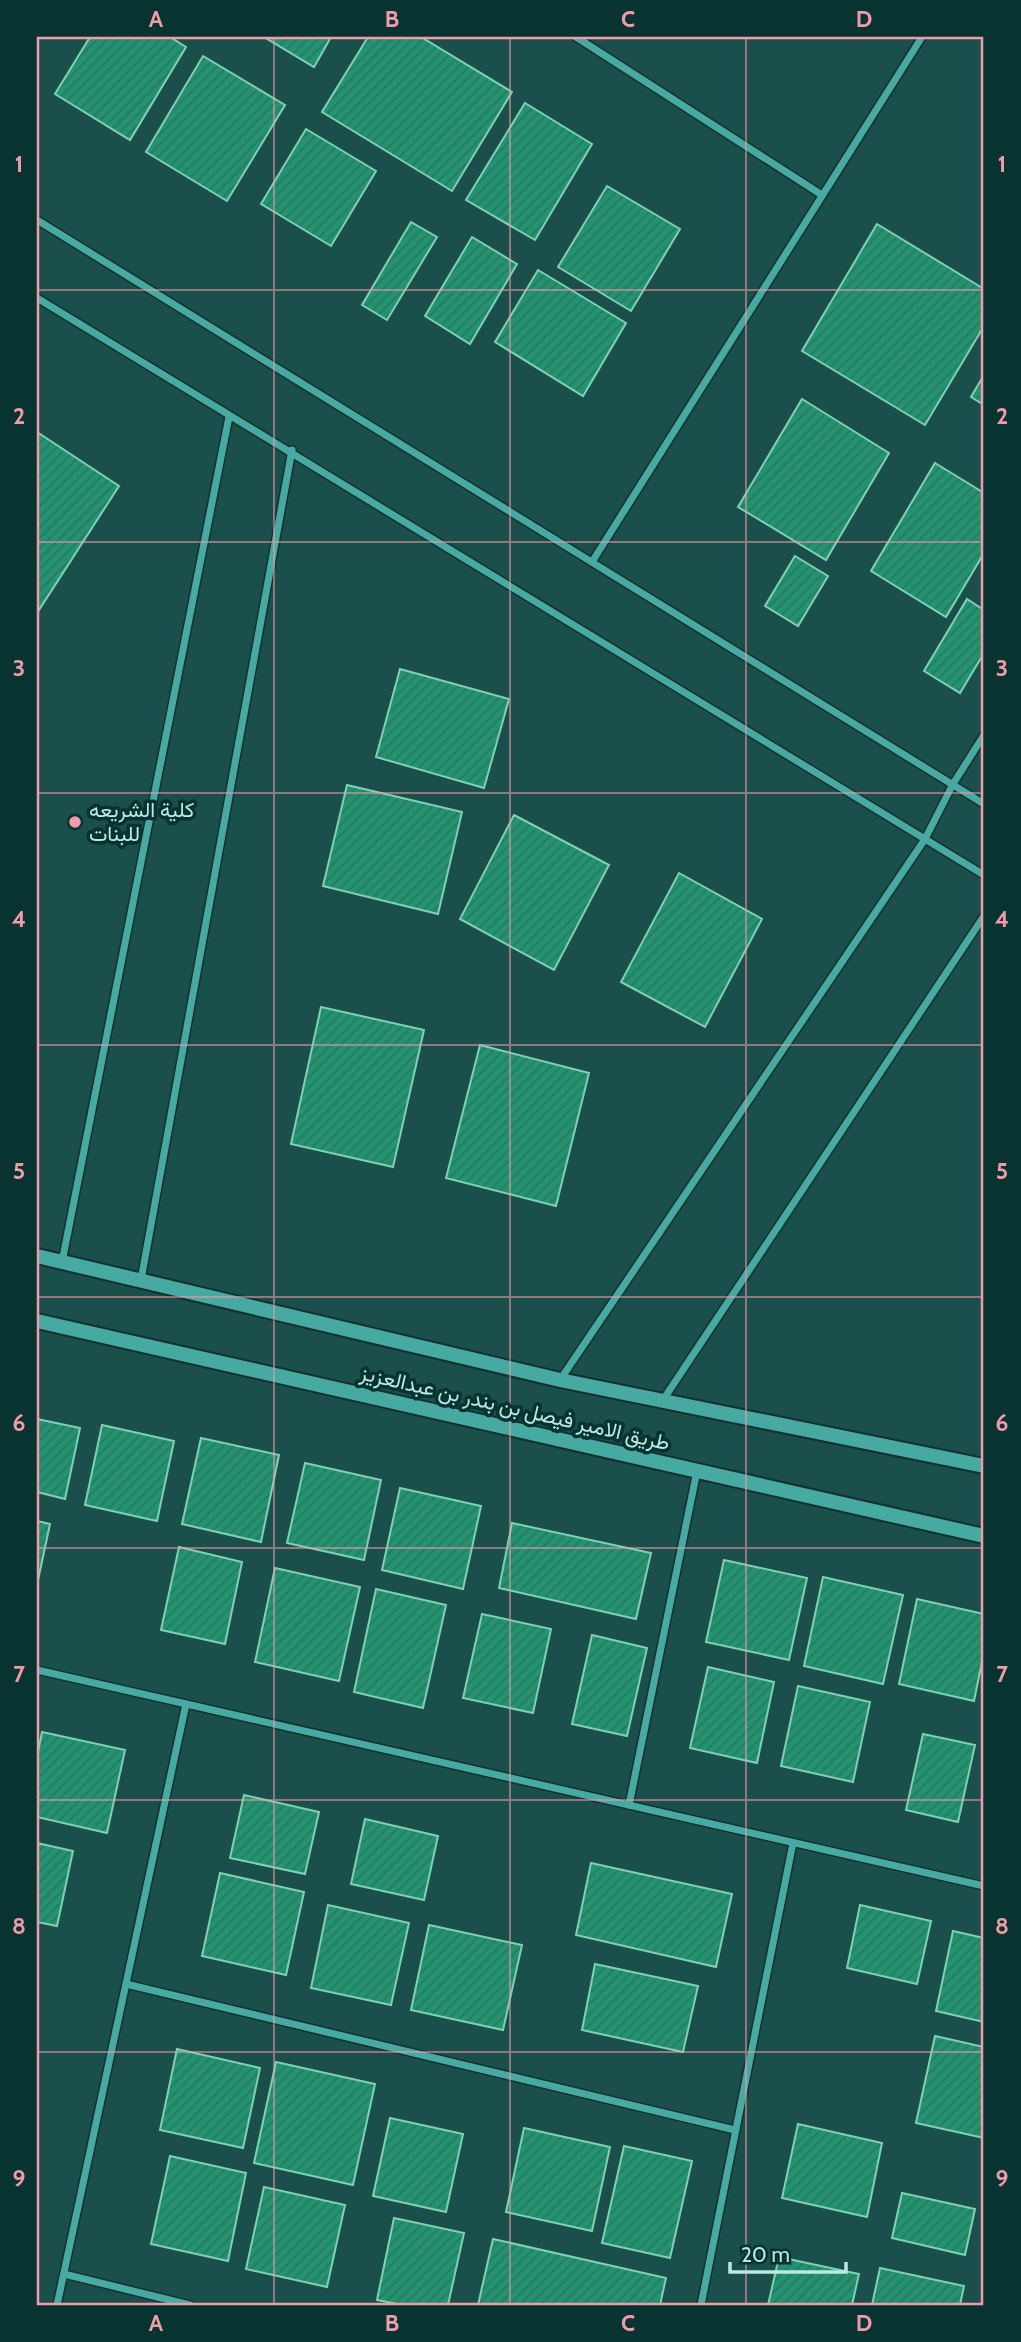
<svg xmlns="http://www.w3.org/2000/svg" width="1021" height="2342" font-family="Cabin,Vazirmatn,sans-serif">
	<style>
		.building { fill: url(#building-hatch); stroke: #7fd1b3; stroke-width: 2 }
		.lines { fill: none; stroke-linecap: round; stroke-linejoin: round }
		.street-casing { stroke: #13322f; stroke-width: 10 }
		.secondary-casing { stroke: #13322f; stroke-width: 18 }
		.street { stroke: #46a9a2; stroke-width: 7 }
		.secondary { stroke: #46a9a2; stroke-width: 14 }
		.grid { fill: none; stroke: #f39aaa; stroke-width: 2; stroke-opacity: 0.55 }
		.poi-dot { fill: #f39aaa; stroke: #073330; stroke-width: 2.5 }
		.labels { text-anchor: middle; stroke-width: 7; stroke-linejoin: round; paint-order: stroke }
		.poi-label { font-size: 21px; fill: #bce9e4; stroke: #073330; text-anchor: start }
		.street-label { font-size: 21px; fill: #bce9e4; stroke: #073330 }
		.neatline { fill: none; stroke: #f39aaa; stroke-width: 2.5 }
		.grid-label { font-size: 23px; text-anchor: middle; font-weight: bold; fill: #f39aaa }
	</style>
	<defs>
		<pattern id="building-hatch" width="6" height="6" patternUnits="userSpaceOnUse" patternTransform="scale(1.75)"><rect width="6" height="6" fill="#239271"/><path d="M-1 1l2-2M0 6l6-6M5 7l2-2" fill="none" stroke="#2a7761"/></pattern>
	</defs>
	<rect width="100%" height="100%" fill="#1a4f4b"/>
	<g class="building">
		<polygon points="90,37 170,37 186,47 130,140 55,94"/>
		<polygon points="264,37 331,37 314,67"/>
		<polygon points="368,37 421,37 512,92 452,191 322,112"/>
		<polygon points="203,56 285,105 227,201 146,152"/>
		<polygon points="525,103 592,144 535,240 466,200"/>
		<polygon points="306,129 376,171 331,246 261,204"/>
		<polygon points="607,186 680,229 631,311 558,267"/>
		<polygon points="411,222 437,237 387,320 362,305"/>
		<polygon points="877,224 984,289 984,326 925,425 802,351"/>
		<polygon points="472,237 517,264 470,344 425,316"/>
		<polygon points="538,270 626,323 583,396 495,342"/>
		<polygon points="984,375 984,405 971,397"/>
		<polygon points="802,399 889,453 826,560 738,507"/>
		<polygon points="37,432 119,486 37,613"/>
		<polygon points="935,463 984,493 984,553 946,617 871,571"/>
		<polygon points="795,556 828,576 798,626 765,606"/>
		<polygon points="967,599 984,610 984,653 960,693 924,671"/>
		<polygon points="400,669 509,699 484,788 376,757"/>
		<polygon points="347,785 462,812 438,914 323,886"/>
		<polygon points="514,815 609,865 554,970 460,919"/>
		<polygon points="679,873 762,919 705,1027 621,982"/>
		<polygon points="321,1007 424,1030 393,1167 291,1144"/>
		<polygon points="480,1045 589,1073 556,1206 446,1178"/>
		<polygon points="37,1419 80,1428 65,1499 37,1492"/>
		<polygon points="102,1425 174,1441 157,1521 85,1505"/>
		<polygon points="201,1438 279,1455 261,1542 182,1524"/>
		<polygon points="305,1463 381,1480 364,1560 287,1543"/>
		<polygon points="400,1488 481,1506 463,1589 382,1570"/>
		<polygon points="37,1521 50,1524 37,1585"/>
		<polygon points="512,1523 651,1553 636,1619 499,1588"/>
		<polygon points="179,1547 242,1562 225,1644 161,1630"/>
		<polygon points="724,1560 807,1578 789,1660 706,1642"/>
		<polygon points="275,1568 360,1587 339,1681 255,1662"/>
		<polygon points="823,1577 903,1595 883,1684 804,1666"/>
		<polygon points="376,1589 446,1605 423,1708 354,1692"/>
		<polygon points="917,1599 984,1614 984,1652 974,1701 899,1684"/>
		<polygon points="482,1614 551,1629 533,1713 463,1698"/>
		<polygon points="592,1635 647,1648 627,1736 572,1724"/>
		<polygon points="708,1667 774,1682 757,1763 690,1748"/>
		<polygon points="798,1686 870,1702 853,1782 781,1766"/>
		<polygon points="42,1732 125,1750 107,1833 37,1817 37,1757"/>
		<polygon points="923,1734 975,1745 958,1822 906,1810"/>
		<polygon points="244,1795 319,1812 305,1874 230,1858"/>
		<polygon points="365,1819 438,1836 424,1900 351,1884"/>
		<polygon points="37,1843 73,1851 57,1926 37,1922"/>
		<polygon points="591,1863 732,1894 716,1967 576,1935"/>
		<polygon points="220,1873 304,1892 286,1975 202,1956"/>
		<polygon points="328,1905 409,1923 391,2005 311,1988"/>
		<polygon points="860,1905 931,1921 917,1984 847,1968"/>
		<polygon points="429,1925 522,1945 503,2030 411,2010"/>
		<polygon points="953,1931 984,1938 984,2022 936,2011"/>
		<polygon points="595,1964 698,1986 683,2052 582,2030"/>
		<polygon points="935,2036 984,2047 984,2138 916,2123"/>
		<polygon points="177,2049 260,2068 243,2148 160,2130"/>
		<polygon points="276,2062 375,2084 353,2185 254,2163"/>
		<polygon points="390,2118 463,2134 446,2212 373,2196"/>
		<polygon points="798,2124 882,2143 867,2217 782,2198"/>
		<polygon points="524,2128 610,2147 592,2231 506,2212"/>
		<polygon points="624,2146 692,2161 670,2258 602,2243"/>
		<polygon points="170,2156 246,2173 228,2261 151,2244"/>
		<polygon points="264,2187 345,2205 327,2287 246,2269"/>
		<polygon points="902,2193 975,2209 965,2255 892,2238"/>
		<polygon points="394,2218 464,2233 448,2305 402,2305 377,2300"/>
		<polygon points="493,2239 666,2278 660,2305 478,2305"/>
		<polygon points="779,2257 859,2274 852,2305 768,2305"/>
		<polygon points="880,2268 964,2286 960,2305 872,2305"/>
	</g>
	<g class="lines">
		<defs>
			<g id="street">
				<polyline points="576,37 822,195"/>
				<polyline points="37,220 984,804"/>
				<polyline points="37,298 984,875"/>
				<polyline points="592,562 922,37"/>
				<polyline points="62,1262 229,417"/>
				<polyline points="141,1280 292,450"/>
				<polyline points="560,1380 925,839 953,784 984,735"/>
				<polyline points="663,1400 984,916"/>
				<polyline points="37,1670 984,1886"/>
				<polyline points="629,1805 697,1471"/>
				<polyline points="126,1984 735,2130"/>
				<polyline points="64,2274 190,2305"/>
				<polyline points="57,2305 186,1704"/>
				<polyline points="701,2305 793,1843"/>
			</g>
			<g id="secondary">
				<polyline points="37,1256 560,1380 984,1466"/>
				<polyline points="37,1321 984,1536"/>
			</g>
		</defs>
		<use href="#street" class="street-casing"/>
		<use href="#secondary" class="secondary-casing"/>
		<use href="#street" class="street"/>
		<use href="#secondary" class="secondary"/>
	</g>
	<path class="grid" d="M274,37V2305M510,37V2305M746,37V2305M37,290H984M37,542H984M37,793H984M37,1045H984M37,1297H984M37,1548H984M37,1800H984M37,2052H984"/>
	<circle class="poi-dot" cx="75" cy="822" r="7"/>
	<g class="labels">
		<g class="poi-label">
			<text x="89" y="817">كلية الشريعه<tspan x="89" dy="24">للبنات</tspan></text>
		</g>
		<g class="street-label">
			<text transform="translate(515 1408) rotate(13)" y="7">طريق الامير فيصل بن بندر بن عبدالعزيز</text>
		</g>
	</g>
	<rect width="1021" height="2342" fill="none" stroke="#073330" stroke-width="77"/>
	<path d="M730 2262v10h116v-10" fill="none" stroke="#bce9e4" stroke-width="3.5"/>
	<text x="741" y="2262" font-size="21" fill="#bce9e4" stroke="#073330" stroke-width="5" paint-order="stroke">20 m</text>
	<rect x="38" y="38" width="944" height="2266" class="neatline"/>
	<g class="grid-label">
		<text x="156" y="27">A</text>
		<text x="392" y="27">B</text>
		<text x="628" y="27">C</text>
		<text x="864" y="27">D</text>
		<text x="19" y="172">1</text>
		<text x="1002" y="172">1</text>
		<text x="19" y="424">2</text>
		<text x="1002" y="424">2</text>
		<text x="19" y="676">3</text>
		<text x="1002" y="676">3</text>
		<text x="19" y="927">4</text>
		<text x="1002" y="927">4</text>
		<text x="19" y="1179">5</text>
		<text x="1002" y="1179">5</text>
		<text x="19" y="1431">6</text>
		<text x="1002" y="1431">6</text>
		<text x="19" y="1682">7</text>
		<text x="1002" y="1682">7</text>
		<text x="19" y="1934">8</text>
		<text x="1002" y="1934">8</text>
		<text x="19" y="2186">9</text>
		<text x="1002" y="2186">9</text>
		<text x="156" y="2331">A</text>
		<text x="392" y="2331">B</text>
		<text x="628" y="2331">C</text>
		<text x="864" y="2331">D</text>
	</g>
</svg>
